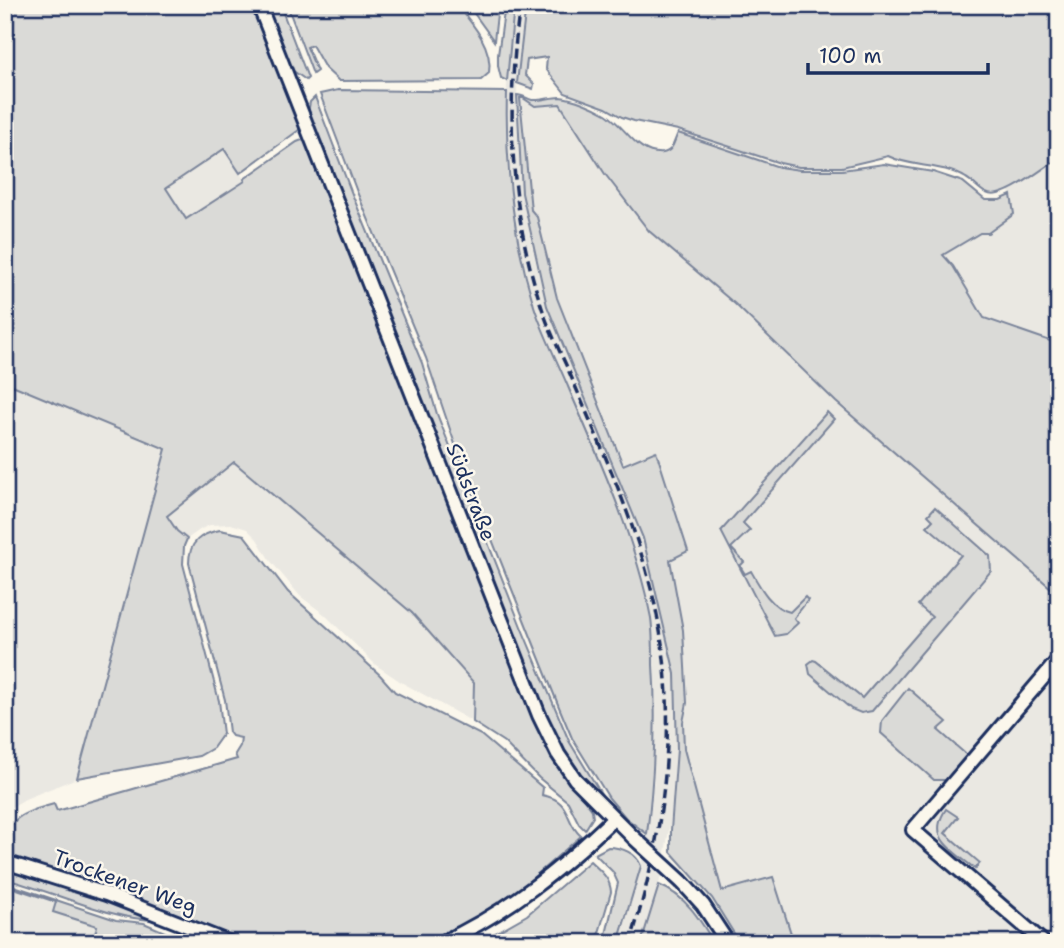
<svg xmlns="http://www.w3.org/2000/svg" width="1064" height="948" font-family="'Shantell Sans',sans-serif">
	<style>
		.built { fill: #eae8e2 }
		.green { fill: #dadad7; stroke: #7a849a; stroke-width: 2 }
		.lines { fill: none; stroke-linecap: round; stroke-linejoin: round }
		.minor-casing { stroke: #1b2f5e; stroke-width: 18 }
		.minor { stroke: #fbf7ec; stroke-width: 12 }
		.rail { stroke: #1b2f5e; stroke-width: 3.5; stroke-dasharray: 10 5; stroke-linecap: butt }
		.minor-bridge-casing { stroke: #1b2f5e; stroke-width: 18; stroke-linecap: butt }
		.minor-bridge { stroke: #fbf7ec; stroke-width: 12 }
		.labels { text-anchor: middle; stroke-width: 5; stroke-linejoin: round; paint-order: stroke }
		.street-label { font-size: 21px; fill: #1b2f5e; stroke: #fbf7ec }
	</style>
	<rect width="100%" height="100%" fill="#fbf7ec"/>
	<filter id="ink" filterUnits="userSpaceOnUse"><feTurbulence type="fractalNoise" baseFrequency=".0143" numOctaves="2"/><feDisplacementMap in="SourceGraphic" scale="14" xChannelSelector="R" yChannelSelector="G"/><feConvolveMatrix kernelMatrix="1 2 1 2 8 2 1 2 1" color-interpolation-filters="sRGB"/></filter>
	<g filter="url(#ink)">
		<g class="built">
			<polygon points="514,5 526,5 517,83 517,124 522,192 532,246 547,306 643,538 675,674 677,749 675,797 659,885 641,943 618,943 641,866 654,780 651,620 631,541 594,446 535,308 520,248 511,193 506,123 507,81"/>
			<polygon points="520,97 535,106 560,104 605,174 649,231 735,304 836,402 1059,595 1059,943 794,943 773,877 722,891 684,749 683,722 687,703 683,630 670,560 687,551 656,451 624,466 557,298 537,217 531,210"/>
			<polygon points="225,149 245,181 186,219 166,188"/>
			<polygon points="1059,158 1059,344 984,318 953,266 943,255 980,233 1013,199 1008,190"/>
			<polygon points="5,382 166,449 77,778 25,799 5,811"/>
			<polygon points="234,462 412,613 474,683 473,722 401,682 376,665 324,614 300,596 269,559 257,539 247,529 231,524 210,525 201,529 187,539 177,531 167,515"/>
			<polygon points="5,885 56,902 53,912 98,927 94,938 108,943 5,943"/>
		</g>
		<g class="green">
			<polygon points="5,5 252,5 299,119 299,130 240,173 224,149 166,188 186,219 245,181 244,179 297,142 302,140 308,143 533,716 553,757 592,810 593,817 585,830 579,824 568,802 539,778 504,742 473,722 474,683 412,613 234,462 167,516 177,531 187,539 184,546 183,564 219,701 223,734 213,748 199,756 77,778 166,449 5,382"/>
			<polygon points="266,5 280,5 308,78 306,80 292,70"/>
			<path d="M287,5H457C473,24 493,47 489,73L481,80L339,81L325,68L312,45L307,47L317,71L313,74Z"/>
			<polygon points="468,5 498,5 494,41"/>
			<polygon points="505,5 514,5 507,81 501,78 498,66 498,55"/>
			<path d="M526,5H1059V158C1043,168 1016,190 998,194C984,198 977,184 966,178C942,163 912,168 888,156L842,167H799L780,163L678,130L634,121L622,117L606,108L565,93L546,69L547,57L527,60L525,75L534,84L533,89L517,83Z"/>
			<path d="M338,90L507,92C505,163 513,237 534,306C543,334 558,362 569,389C601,463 635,538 651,618C653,633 653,650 653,665C657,723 654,777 647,834L626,818L609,798L572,738L559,707L461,462L426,358L357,192L320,94Z"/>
			<path d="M517,95C523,95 527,99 532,100C541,101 551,97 560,97C574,98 594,107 606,114C625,126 638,156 663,153C674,151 674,140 678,133L779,167L800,170H842L884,164L933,172L963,182L985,200H1000L1011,195L1014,214L988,233H980L943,255L953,266L984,318L1059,344V595L836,402L735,304L649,231L605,174L560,104L535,106L523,98H520L531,210L537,217L557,298L623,465L656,451L688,551L670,560L683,630L687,703L683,722L684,749L722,891L773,877L794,943H740L712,898L671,852V830L677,749L675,674L643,538L547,306L522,193Z"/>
			<path d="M315,97L352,194L422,363L437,414L522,629L569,741L602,795L601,798C576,772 560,745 544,713L308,113L310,102Z"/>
			<path d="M827,412L834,419L743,523L750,530L731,548L744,562L740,566L745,574L751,571C760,587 771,608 790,612L805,597L808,600L794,618L798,623L786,634L775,636L721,531Z"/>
			<polygon points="935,507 990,556 991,571 872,711 861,713 851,709 810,674 808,664 813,660 816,661 862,698 932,617 918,605 961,555 927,526 933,520 928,515"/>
			<path d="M220,530L244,535L288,592L380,675L395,692L481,735L543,788L542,795C573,801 563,820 581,836L519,890L489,911L463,926L424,943H243L124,894L5,855C5,818 20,813 54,804L57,811L237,759L235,754L240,746L241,738L232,736L229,732L225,700L189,563C189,542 200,534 220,530Z"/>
			<polygon points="908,688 947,722 938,730 969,757 948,780 934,780 881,733 882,721"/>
			<path d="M946,809L958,817L945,833L980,863L975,869C953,850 926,839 946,809Z"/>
			<path d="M608,847C621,847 637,853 641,866L618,943H604L618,883L613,872L595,854Z"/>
			<path d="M590,861C600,871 610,877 611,892L596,943H478L527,915Z"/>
			<path d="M5,868L104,899L157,920C115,921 49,890 5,879Z"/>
			<polygon points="5,883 116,920 144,923 190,943 108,943 94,938 97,926 53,912 56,902 5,885"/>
			<path d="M659,885C686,896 699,918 714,943H686L682,936L668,943H641Z"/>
		</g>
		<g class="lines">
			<defs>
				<g id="minor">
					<polyline points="259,5 539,715 558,754 575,779 633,837"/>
					<polyline points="5,862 106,894 230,943"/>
					<polyline points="682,882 703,905 728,943"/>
					<path d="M441,943C507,913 562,868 613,819"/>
					<polyline points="1044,943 913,830 1059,659"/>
				</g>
			</defs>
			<use href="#minor" class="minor-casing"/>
			<use href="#minor" class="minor"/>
			<path class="rail" d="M520,5C506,106 509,211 542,308C550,333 563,357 573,381C606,458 642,537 658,620C679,728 663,839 630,943"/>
			<defs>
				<polyline id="minor-bridge" points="633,837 682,882"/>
			</defs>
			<use href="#minor-bridge" class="minor-bridge-casing"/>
			<use href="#minor-bridge" class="minor-bridge"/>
		</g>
	</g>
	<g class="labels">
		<g class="street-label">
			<text transform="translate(471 492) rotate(69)" y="7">Südstraße</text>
			<text transform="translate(125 882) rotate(20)" y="7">Trockener Weg</text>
		</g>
	</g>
	<rect width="1064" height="948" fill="none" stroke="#fbf7ec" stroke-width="28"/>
	<rect x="14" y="14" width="1036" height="920" fill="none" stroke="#1b2f5e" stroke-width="2.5" filter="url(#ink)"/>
	<path d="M808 63v10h180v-10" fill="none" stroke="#1b2f5e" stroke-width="3.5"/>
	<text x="819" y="63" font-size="21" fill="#1b2f5e" stroke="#fbf7ec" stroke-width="5" paint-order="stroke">100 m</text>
</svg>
